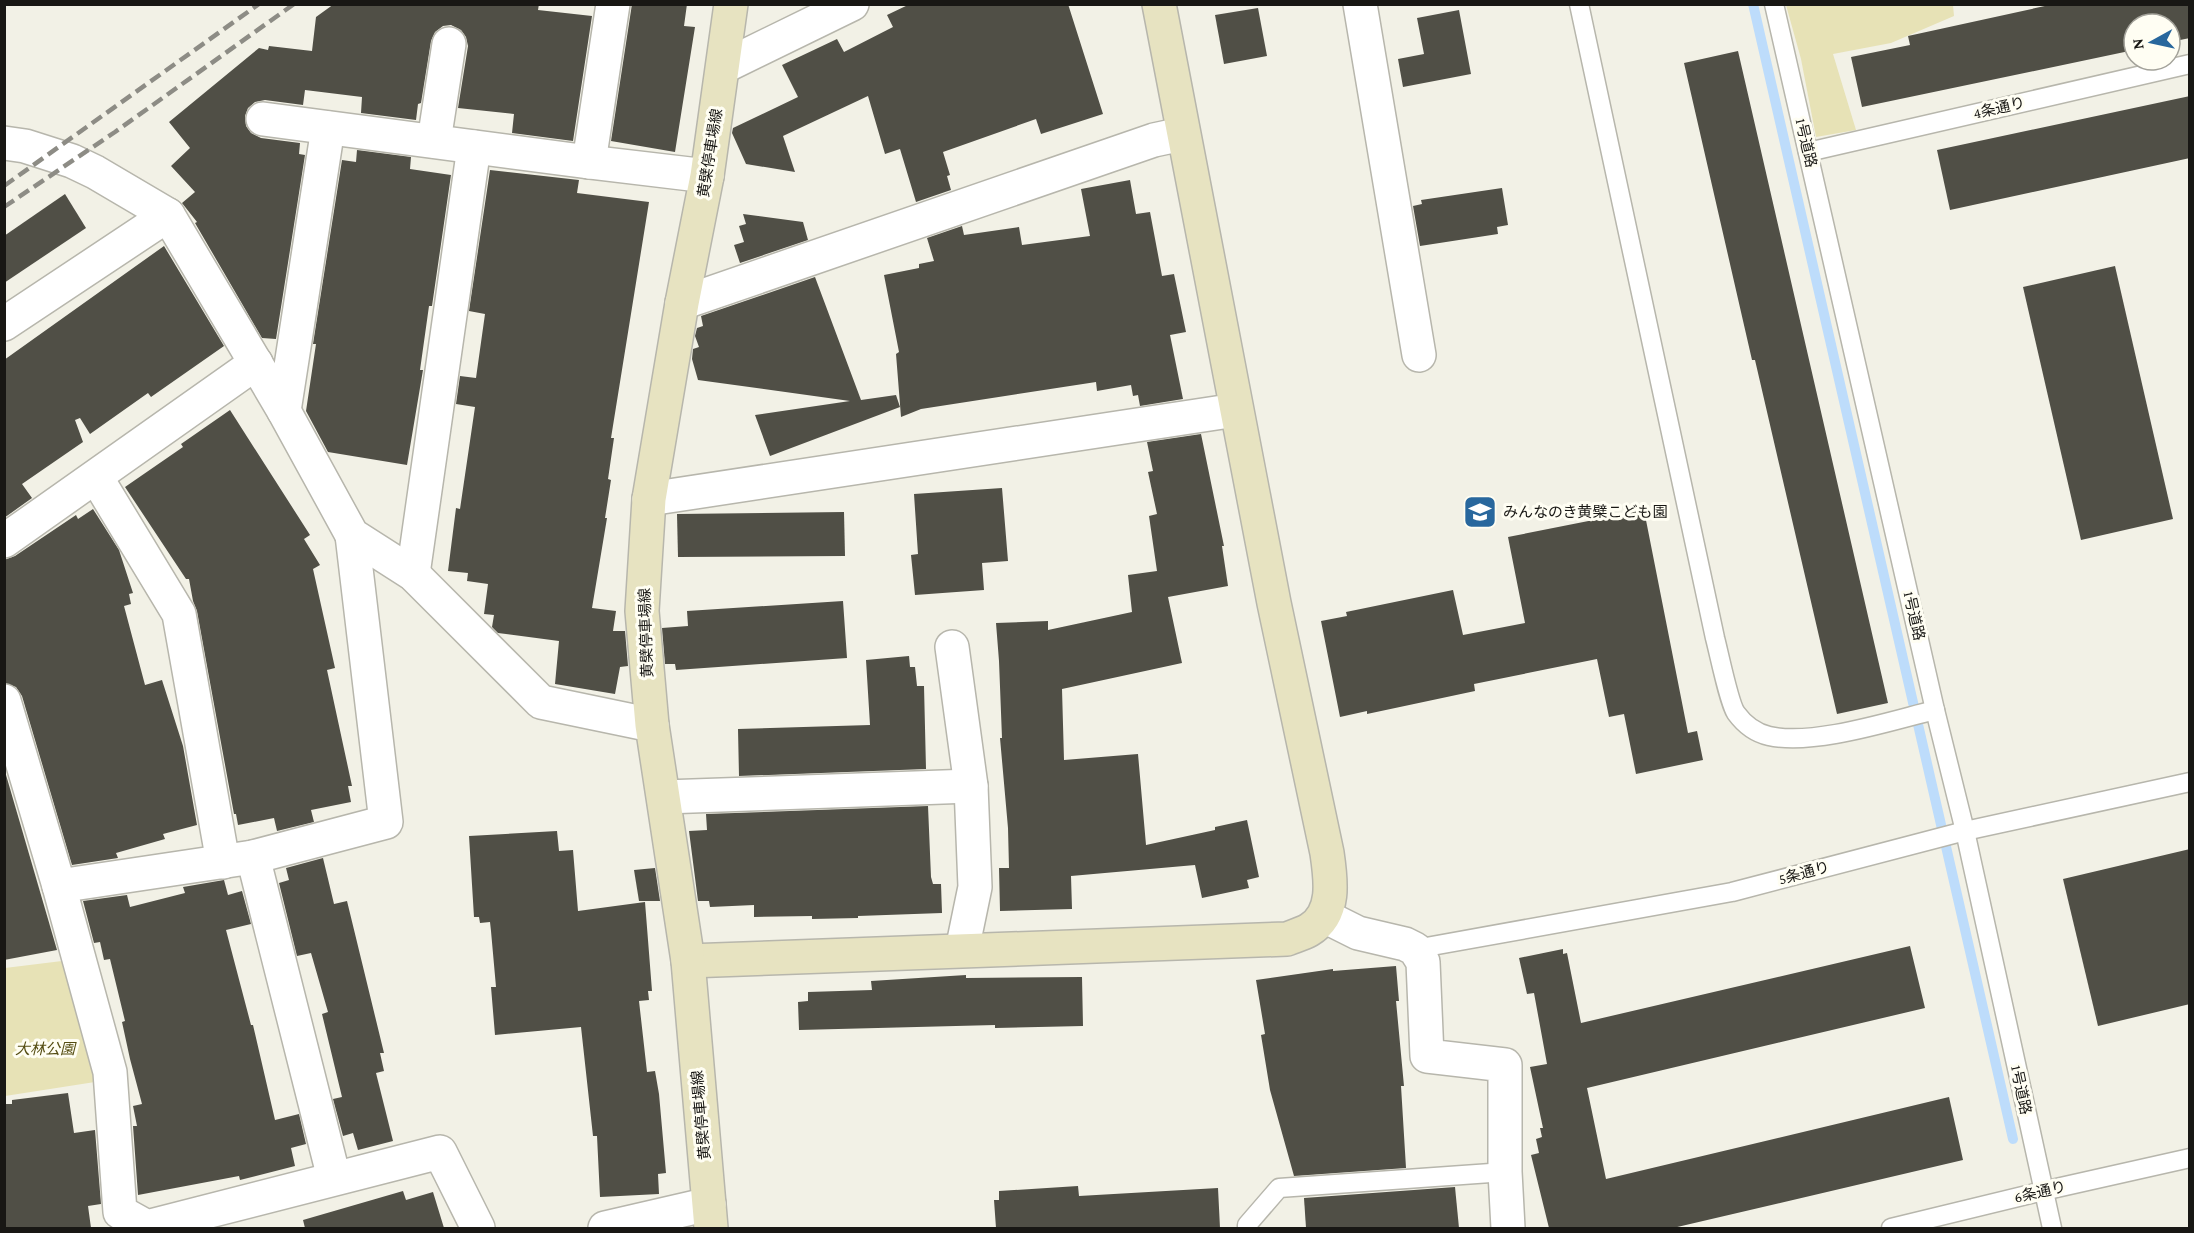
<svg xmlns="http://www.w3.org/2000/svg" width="2194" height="1233" font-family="'Crimson Pro','Noto Sans JP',serif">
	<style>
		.green { fill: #e7e2b6 }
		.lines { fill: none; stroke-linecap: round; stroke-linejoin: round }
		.stream { stroke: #bddcfb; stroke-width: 10 }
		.building { fill: #504f46 }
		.lane-casing { stroke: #b7b6ac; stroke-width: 21 }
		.street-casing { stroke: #b7b6ac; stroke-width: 36 }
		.secondary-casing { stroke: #b7b6ac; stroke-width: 36 }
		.lane { stroke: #fff; stroke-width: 18 }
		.street { stroke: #fff; stroke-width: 33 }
		.secondary { stroke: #e7e3c1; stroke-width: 33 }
		.rail { stroke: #8d8c85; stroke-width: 4.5; stroke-dasharray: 12 6; stroke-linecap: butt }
		.labels { text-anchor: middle; stroke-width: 6; stroke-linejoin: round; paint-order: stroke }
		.street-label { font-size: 15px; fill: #181714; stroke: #fffef3 }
		.poi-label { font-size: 15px; fill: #181714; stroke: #fffef3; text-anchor: start }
		.park-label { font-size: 15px; font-style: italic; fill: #554d12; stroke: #fffef3 }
	</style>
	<rect width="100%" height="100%" fill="#f2f1e6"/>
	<g class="green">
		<polygon points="1786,5 1953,5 1954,16 1891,43 1833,54 1856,130 1816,137 1801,59"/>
		<polygon points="62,961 95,1082 5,1096 5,968"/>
	</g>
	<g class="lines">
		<polyline class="stream" points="1753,4 2013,1139"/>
	</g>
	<g class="building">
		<polygon points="334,4 539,4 538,10 592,16 573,141 512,133 514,114 458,108 468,46 466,37 461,30 451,25 443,26 435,32 431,41 421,103 418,104 416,120 361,113 362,97 305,90 303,105 265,100 255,102 248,108 245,116 246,126 251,133 261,138 300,143 299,154 305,155 276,339 262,338 195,223 197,222 182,203 195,192 171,166 190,148 169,122 259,48 268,50 269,46 312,51 316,17"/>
		<polygon points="632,4 687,4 684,26 695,27 675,152 611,141"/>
		<polygon points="910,4 1068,4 1103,114 1041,134 1036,119 943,152 950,175 947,176 951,190 916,202 900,149 885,154 868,96 783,136 795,172 746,164 732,133 733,128 798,97 782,65 837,39 844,52 893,27 887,15"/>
		<polygon points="2054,4 2190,4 2190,38 2170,42 2170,24 2134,24 2134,50 1862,107 1851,57 1910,45 1908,36"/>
		<polygon points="1258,8 1267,56 1224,64 1215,15"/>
		<polygon points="1459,10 1471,74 1403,87 1398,59 1424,54 1417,18"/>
		<polygon points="1738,51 1888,703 1837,714 1755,360 1752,360 1684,63"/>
		<polygon points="2190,96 2190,158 1950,210 1937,150"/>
		<polygon points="357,150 411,157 410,169 451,175 432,306 429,306 420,370 423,370 407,465 328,452 306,411 316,344 313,344 342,160 356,162"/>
		<polygon points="490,170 579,180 577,193 649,202 611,438 614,438 608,479 611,480 605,518 607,518 592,608 616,611 613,631 625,631 628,666 620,667 615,694 555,684 559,641 498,633 492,627 494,615 484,614 488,584 467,581 468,573 448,571 456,508 460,509 475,407 456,404 460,376 476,378 485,314 469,311"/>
		<polygon points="1130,180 1136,214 1150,212 1162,276 1174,274 1186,332 1170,335 1183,399 1140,406 1138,395 1133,396 1131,385 1097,391 1096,382 921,409 901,417 896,354 899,352 884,275 919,268 919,264 934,261 927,238 962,226 964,235 1019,227 1022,245 1090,236 1081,189"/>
		<polygon points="1502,188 1508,225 1497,227 1498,234 1420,246 1413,206 1422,204 1421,200"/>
		<polygon points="65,194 86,228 4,283 4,236"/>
		<polygon points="743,214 803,222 808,240 740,263 734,245 744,242 739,226 746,224"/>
		<polygon points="164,246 224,346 151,397 148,393 90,434 80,418 75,420 83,442 22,484 32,498 4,518 4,360"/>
		<polygon points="2115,266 2173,519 2081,540 2023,287"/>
		<polygon points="815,277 861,400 896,395 900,407 770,456 755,415 850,401 698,380 692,359 693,349 699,347 695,336 697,328 703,326 701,316"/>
		<polygon points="230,410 310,535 304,539 320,565 313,569 335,668 327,670 352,786 348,786 351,802 311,810 314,822 277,831 274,818 238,825 236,814 234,814 197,611 193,601 189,579 186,579 125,487 183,447 181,444"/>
		<polygon points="1201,434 1224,546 1222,546 1228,586 1168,597 1182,663 1062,689 1064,760 1138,754 1146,845 1215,830 1215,827 1247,820 1259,877 1247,880 1249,888 1202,898 1195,865 1071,876 1072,909 1000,911 999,868 1009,868 1008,828 1000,738 1002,738 999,661 996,623 1048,621 1048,630 1132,612 1128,575 1157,571 1149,516 1157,514 1148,472 1153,471 1147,442"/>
		<polygon points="1002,488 1008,561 982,563 984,590 915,595 911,555 918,554 914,494"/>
		<polygon points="93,509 119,550 133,593 129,594 131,604 124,606 145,685 162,680 183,746 197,825 163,834 165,839 116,853 118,858 72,865 22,696 16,687 4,683 4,560 15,556 76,515 78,519"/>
		<polygon points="1644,510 1688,733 1697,731 1703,760 1636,774 1624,714 1609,717 1597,659 1474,684 1475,691 1367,714 1367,711 1340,717 1321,621 1347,616 1346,612 1453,590 1463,635 1525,623 1508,537"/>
		<polygon points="844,512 845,556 678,557 677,514"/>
		<polygon points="843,601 847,658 676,670 675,664 665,664 662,628 688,626 687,611"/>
		<polygon points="909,656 910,667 915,667 917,686 924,686 926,769 739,776 738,729 870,725 866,660"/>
		<polygon points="4,768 57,950 4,960"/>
		<polygon points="928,806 931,877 933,884 941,884 942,913 858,916 858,918 812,919 812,916 754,917 754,905 710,907 709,901 698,901 689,831 707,830 706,814"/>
		<polygon points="557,831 559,851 573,850 578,911 645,902 652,991 648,991 649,1000 639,1001 647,1072 655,1071 659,1094 666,1173 658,1174 659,1194 600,1197 597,1136 593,1136 581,1027 495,1035 491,987 496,987 491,931 490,922 480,923 479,917 474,917 469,836"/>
		<polygon points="2190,849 2190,1004 2098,1026 2063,879"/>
		<polygon points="323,858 334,904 347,901 384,1053 380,1053 384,1071 376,1073 393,1141 358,1150 353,1133 343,1136 333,1099 342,1097 322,1014 328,1012 311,953 297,956 279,883 289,880 286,868"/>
		<polygon points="655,868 660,901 639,901 634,870"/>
		<polygon points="224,880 228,895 242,891 251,924 226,930 251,1025 253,1025 275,1120 299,1114 306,1144 291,1148 295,1166 240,1180 239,1176 138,1195 133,1126 137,1126 133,1106 142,1104 130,1059 122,1022 125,1021 110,959 104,960 100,942 94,943 83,901 127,895 130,907 185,893 183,887"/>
		<polygon points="1910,946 1925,1008 1587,1088 1606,1179 1949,1097 1963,1160 1673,1228 1549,1228 1531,1155 1539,1153 1536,1139 1542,1137 1540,1128 1543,1128 1530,1067 1547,1064 1534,993 1527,994 1519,958 1563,949 1563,954 1567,953 1581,1023"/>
		<polygon points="1396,966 1399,1001 1396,1001 1404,1086 1401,1086 1406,1168 1294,1176 1270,1090 1261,1035 1265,1034 1256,980 1333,969 1333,971"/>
		<polygon points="966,975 966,978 1082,977 1083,1026 995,1028 995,1025 799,1030 798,1002 808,1001 808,992 872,990 871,981"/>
		<polygon points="68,1093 74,1133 95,1130 101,1204 88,1206 91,1228 4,1228 4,1104 12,1104 12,1100"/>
		<polygon points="1078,1186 1079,1196 1218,1188 1220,1228 996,1228 994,1200 999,1200 999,1191"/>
		<polygon points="1455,1187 1459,1228 1306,1228 1304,1198"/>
		<polygon points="403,1191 406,1200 433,1192 444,1228 305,1228 303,1220"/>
	</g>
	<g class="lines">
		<defs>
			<g id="lane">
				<path d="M1579,4L1715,638C1719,653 1729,703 1736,713C1744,724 1756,733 1769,736C1814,746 1890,721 1935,710"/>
				<polyline points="1774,4 1935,710 1965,831 2052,1228"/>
				<polyline points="1808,152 2190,64"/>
				<polyline points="1415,949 1732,892 1965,831 2190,782"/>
				<polyline points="1247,1228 1247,1225 1279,1188 1505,1172"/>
				<polyline points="1891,1228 2043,1191 2190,1158"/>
			</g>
			<g id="street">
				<polyline points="1360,4 1419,355"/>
				<polyline points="723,67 852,4"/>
				<polyline points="263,119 589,162 707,176"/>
				<polyline points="434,141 449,44"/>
				<polyline points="4,143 25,146 72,161 95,172 168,215 284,411 352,535 413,574 541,702 652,725"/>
				<polyline points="589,162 613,4"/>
				<polyline points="682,303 1154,140 1182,134"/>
				<polyline points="4,324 168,215"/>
				<polyline points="284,411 328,128"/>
				<polyline points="96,477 179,614 223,862"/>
				<polyline points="649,499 1236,410"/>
				<polyline points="4,541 256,363"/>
				<polyline points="413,574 474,147"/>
				<polyline points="952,647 971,786 975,887 962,950"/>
				<polyline points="4,701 59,886 110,1072 120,1212 147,1227 440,1152 478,1228"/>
				<polyline points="664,797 971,786"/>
				<polyline points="253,857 334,1178"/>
				<polyline points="59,886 253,857 386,822 352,535"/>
				<polyline points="1324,916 1358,933 1405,944 1415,949 1423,962 1427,1056 1505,1065 1505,1172 1508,1228"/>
				<polyline points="605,1228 709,1204"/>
			</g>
			<g id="secondary">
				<path d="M688,961L1287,939C1294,936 1302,934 1309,930C1336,914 1331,880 1327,853L1274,603L1159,4"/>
				<polyline points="711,1228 688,961 652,725 642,611 649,499 682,303 707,176 731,4"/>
			</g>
		</defs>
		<use href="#lane" class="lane-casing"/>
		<use href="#street" class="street-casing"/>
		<use href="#secondary" class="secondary-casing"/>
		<use href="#lane" class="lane"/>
		<use href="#street" class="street"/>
		<use href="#secondary" class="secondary"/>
		<g class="rail">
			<polyline points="4,186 259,4"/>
			<polyline points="4,207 115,132 294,4"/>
		</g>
	</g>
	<defs>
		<symbol id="school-square" viewBox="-11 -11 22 22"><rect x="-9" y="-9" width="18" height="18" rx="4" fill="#28679d" stroke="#fffef3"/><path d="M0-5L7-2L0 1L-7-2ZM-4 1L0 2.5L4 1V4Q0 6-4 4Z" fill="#fff"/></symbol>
	</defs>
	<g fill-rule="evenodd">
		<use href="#school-square" x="1461" y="493" width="38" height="38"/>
	</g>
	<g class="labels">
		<g class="street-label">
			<text transform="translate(1999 108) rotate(-13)" y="5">4条通り</text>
			<text transform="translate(1806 143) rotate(77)" y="5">1号道路</text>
			<text transform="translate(710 153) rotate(-81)" y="5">黄檗停車場線</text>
			<text transform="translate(1914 616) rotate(77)" y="5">1号道路</text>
			<text transform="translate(646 633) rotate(-92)" y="5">黄檗停車場線</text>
			<text transform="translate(1804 873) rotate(-15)" y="5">5条通り</text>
			<text transform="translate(2021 1090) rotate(78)" y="5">1号道路</text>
			<text transform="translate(701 1115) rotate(-95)" y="5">黄檗停車場線</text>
			<text transform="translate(2040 1192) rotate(-13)" y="5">6条通り</text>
		</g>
		<g class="poi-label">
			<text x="1503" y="517">みんなのき黄檗こども園</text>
		</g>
		<g class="park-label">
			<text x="45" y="1054">大林公園</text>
		</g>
	</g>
	<rect width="2194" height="1233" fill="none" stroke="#181714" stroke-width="12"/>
	<g transform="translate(2152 42) rotate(262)"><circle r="28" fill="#fffef3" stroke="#a3a29a" stroke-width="1.5"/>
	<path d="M0-4.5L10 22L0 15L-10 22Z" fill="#28679d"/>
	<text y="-9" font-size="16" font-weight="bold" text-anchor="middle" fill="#181714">N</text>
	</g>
</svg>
